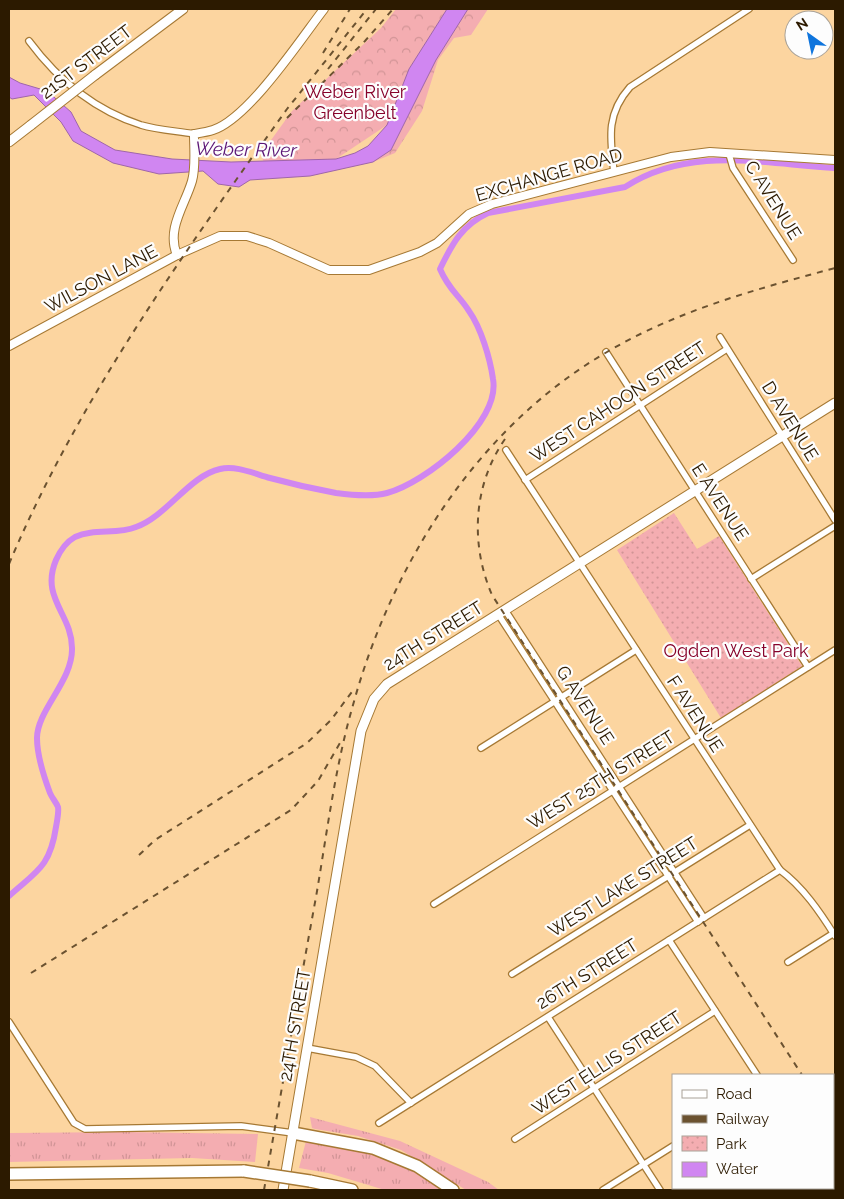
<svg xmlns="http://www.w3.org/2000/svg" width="844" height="1199" font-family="Raleway,sans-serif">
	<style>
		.grass { fill: url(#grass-tufts) }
		.forest { fill: url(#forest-crowns) }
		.park { fill: url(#park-dots) }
		.water { fill: #d086f1; stroke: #9f66a9 }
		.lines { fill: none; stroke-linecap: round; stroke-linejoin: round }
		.canal { stroke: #d086f1; stroke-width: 6 }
		.minor-casing { stroke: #a67934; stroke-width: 8 }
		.tertiary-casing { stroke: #a67934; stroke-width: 10 }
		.secondary-casing { stroke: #a67934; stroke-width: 11 }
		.motorway-casing { stroke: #a67934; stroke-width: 14 }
		.minor { stroke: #fff; stroke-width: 5.5 }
		.tertiary { stroke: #fff; stroke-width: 8 }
		.secondary { stroke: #fff; stroke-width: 9 }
		.motorway { stroke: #fff; stroke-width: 11 }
		.rail { stroke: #6b5230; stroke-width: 2; stroke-dasharray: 6 6; stroke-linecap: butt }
		.secondary-bridge-casing { stroke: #a67934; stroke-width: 11; stroke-linecap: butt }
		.motorway-bridge-casing { stroke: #a67934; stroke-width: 14; stroke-linecap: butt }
		.secondary-bridge { stroke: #fff; stroke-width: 9 }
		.motorway-bridge { stroke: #fff; stroke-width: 11 }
		.labels { text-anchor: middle; stroke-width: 4.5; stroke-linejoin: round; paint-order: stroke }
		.street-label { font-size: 18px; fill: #2c1a00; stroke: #fdfdfd }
		.park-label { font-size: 18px; fill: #86022a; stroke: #fdfdfd }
		.water-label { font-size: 19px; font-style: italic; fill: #5b1575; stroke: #fdfdfd }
	</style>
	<defs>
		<pattern id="grass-tufts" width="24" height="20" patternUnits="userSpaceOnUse" patternTransform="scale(1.25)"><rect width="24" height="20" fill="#f4adb1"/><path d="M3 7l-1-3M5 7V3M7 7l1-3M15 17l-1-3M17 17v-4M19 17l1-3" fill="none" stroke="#d19496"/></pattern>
		<pattern id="forest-crowns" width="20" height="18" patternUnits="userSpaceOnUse" patternTransform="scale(1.25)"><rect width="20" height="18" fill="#f4adb1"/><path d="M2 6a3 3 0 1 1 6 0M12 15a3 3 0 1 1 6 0" fill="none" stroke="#d19496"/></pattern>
		<pattern id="park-dots" width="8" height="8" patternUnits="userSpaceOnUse" patternTransform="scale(1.25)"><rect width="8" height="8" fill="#f4adb1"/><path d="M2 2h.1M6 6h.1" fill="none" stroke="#d19496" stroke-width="1.8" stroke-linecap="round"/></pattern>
	</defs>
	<rect width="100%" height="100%" fill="#fcd5a0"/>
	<g class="grass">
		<polygon points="310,1117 400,1141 488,1182 499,1190 466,1190 401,1150 358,1136 315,1129 312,1128"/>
		<polygon points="126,1132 258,1134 255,1162 192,1158 9,1162 9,1133"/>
		<polygon points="306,1141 352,1146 405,1165 446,1190 385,1190 328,1173 299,1168"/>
	</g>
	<g class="forest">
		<polygon points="396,9 447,9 409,69 387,125 336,159 264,163 261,154 292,111 381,28"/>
		<polygon points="468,9 488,9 471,35 454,38 438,60 422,111 395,153 373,162 391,150 436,60"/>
	</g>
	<polygon class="park" points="674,513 697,549 719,536 802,666 721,718 617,550"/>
	<polygon class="water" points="447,9 468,9 436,60 391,150 373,162 310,176 250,180 239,187 218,184 203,171 159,174 113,163 73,141 61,122 34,95 12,99 9,97 9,77 20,83 47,91 71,112 81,131 115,150 172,159 231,162 336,159 355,153 368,146 387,125 409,69"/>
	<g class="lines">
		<path class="canal" d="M9,896C37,871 50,867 56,827C57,821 59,812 58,807C56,802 52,798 50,793C44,777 37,755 37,738C37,710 73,681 72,648C72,614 40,598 56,560C60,551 66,542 75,537C94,528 117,535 136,527C167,516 189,476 220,469C236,465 255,474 270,478C292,484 314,489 336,493C351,495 372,497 387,493C425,483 501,423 493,379C490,358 481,328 469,311C458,294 449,290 440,269C452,244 462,225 488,213L625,187C690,145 763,164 835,168"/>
		<defs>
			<g id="minor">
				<path d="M29,41C58,80 94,110 141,125C158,130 177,131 194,134"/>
				<polyline points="729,154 733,168 793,260"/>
				<path d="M614,172C610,138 606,114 630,87L749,9"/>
				<polyline points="720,337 835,520"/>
				<polyline points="606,352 808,667"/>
				<path d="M506,450L780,870C803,887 820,912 835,936"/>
				<polyline points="525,480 727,349"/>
				<polyline points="751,579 835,526"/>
				<polyline points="505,610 704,918"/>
				<polyline points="498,614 698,922"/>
				<polyline points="481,748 636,650"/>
				<polyline points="434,904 835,650"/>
				<polyline points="669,940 757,1075"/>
				<polyline points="788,962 834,933"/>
				<polyline points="512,974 750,825"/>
				<polyline points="548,1017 660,1190"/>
				<polyline points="9,1022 74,1123 85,1129 241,1126 293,1133"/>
				<polyline points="307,1048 356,1057 375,1066 411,1103"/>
				<polyline points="379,1123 780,870"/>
				<polyline points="515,1139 715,1011"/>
				<polyline points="833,1152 835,1151"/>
				<polyline points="831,1188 832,1190"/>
				<polyline points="603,1190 673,1146"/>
				<polyline points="772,1190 776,1188"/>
			</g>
			<g id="tertiary">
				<path d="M177,255C166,229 185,205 192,181C196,167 194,149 194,134C200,133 207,132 213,130C249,118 300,40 324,9"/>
				<polyline points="9,346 177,255 220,236 247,236 269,243 329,270 369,270 420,252 437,243 469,214 492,204 671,157 710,152 835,160"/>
			</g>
			<g id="secondary">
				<polyline points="95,75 183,9"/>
				<polyline points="9,142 31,125"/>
				<polyline points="283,1190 361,731 374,699 387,684 835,403"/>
			</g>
			<g id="motorway">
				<polyline points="293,1133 373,1148 417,1166 453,1190"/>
				<polyline points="9,1174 244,1171"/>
				<polyline points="310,1181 352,1190"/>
			</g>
		</defs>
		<use href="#minor" class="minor-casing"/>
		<use href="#tertiary" class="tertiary-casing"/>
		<use href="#secondary" class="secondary-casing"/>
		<use href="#motorway" class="motorway-casing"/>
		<use href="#minor" class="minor"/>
		<use href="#tertiary" class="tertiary"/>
		<use href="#secondary" class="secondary"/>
		<use href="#motorway" class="motorway"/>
		<g class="rail">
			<polyline points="323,53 350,9"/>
			<polyline points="328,69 376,9"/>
			<polyline points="287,118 365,41 393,9"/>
			<polyline points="257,151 287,109 367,9"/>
			<path d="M505,439C473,485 470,544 492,595L802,1075"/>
			<path d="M9,564C71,417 161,286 253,156"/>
			<polyline points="139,855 155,840 307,743 331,720 354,689"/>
			<polyline points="31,973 291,810 318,781 340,743"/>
			<polyline points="833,1122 835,1127"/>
			<path d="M264,1190C281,1093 298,995 316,897C327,833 335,767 353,705C392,563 478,427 607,352C678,310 757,289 835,268"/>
		</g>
		<defs>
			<polyline id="secondary-bridge" points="31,125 95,75"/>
			<polyline id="motorway-bridge" points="244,1171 310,1181"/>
		</defs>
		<use href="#secondary-bridge" class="secondary-bridge-casing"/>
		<use href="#motorway-bridge" class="motorway-bridge-casing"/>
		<use href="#secondary-bridge" class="secondary-bridge"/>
		<use href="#motorway-bridge" class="motorway-bridge"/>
	</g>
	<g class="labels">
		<g class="street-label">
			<text transform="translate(86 62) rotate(-37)" y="6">21ST STREET</text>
			<text transform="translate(549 175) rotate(-16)" y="6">EXCHANGE ROAD</text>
			<text transform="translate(773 200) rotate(58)" y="6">C AVENUE</text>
			<text transform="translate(101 279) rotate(-28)" y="6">WILSON LANE</text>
			<text transform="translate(618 402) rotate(-33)" y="6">WEST CAHOON STREET</text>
			<text transform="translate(790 421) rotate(58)" y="6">D AVENUE</text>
			<text transform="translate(720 502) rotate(57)" y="6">E AVENUE</text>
			<text transform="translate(433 636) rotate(-32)" y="6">24TH STREET</text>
			<text transform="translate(585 705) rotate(57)" y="6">G AVENUE</text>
			<text transform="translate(695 714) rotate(57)" y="6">F AVENUE</text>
			<text transform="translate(601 780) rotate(-32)" y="6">WEST 25TH STREET</text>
			<text transform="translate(623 887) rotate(-32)" y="6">WEST LAKE STREET</text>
			<text transform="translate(587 974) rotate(-32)" y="6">26TH STREET</text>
			<text transform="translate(295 1025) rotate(-80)" y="6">24TH STREET</text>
			<text transform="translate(607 1063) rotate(-33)" y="6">WEST ELLIS STREET</text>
		</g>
		<g class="park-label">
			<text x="355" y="98">Weber River<tspan x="355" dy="21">Greenbelt</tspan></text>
			<text x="736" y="657">Ogden West Park</text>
		</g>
		<g class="water-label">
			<text transform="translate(246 149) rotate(1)" y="7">Weber River</text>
		</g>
	</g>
	<rect width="844" height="1199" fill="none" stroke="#2c1a00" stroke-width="20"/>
	<rect x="672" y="1074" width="162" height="115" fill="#fdfdfd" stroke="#a9a298"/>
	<rect x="682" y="1090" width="25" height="8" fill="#ffffff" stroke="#a9a298"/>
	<text x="716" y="1099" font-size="15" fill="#2c1a00">Road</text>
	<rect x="682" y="1115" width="25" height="8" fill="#6b5230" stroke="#a9a298"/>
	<text x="716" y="1124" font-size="15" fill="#2c1a00">Railway</text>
	<rect x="682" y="1136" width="25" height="15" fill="url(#park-dots)" stroke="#a9a298"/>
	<text x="716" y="1149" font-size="15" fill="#2c1a00">Park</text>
	<rect x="682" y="1162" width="25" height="15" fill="#d086f1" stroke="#a9a298"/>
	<text x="716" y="1174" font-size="15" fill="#2c1a00">Water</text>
	<g transform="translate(809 35) rotate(327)"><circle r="24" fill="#fdfdfd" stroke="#a9a298"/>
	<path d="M0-4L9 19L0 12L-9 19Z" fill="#0f75dd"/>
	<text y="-8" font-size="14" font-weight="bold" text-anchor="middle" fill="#2c1a00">N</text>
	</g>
</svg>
